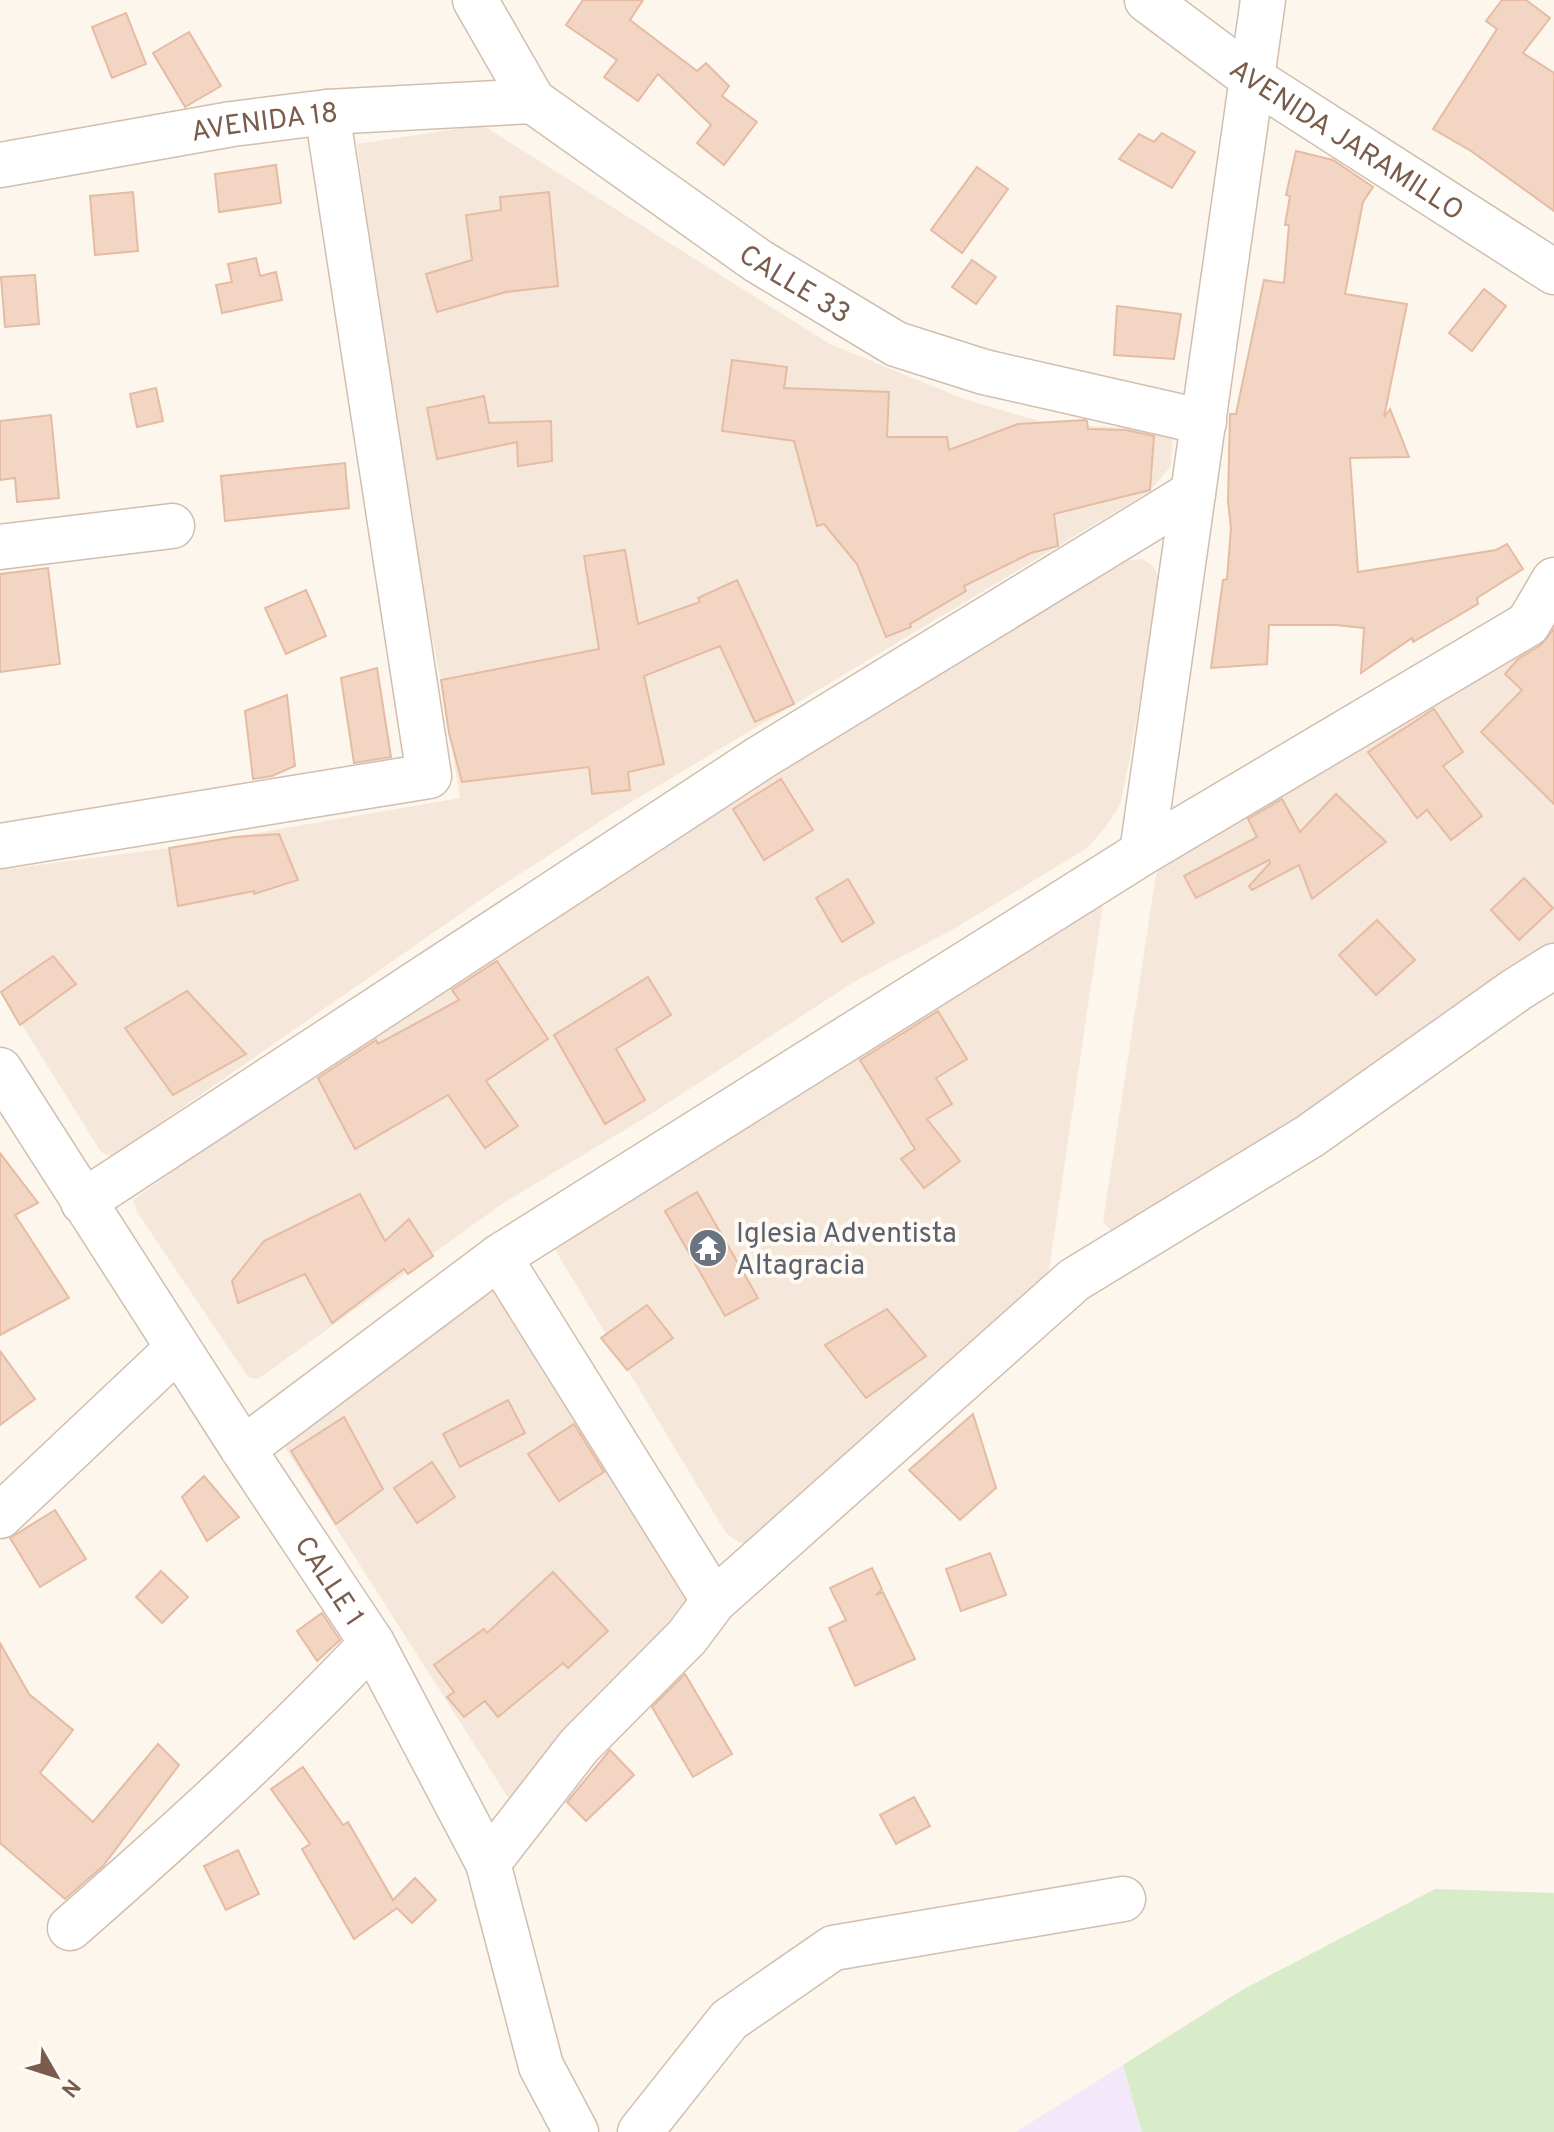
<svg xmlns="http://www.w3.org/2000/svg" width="1554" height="2132" font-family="Overpass,sans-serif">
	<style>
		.residential { fill: #f5e8da }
		.education { fill: #f3e8fa }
		.green { fill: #d8ecc9 }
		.building { fill: #f3d5c3; stroke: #e6bba3; stroke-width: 2 }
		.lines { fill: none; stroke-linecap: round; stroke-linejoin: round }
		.minor-casing { stroke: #d1beb0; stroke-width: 47 }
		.minor { stroke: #fff; stroke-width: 44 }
		.labels { text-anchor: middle; stroke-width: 8; stroke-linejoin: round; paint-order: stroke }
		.street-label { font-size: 28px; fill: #7a5c4d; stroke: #fffaf3 }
		.worship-label { font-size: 28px; fill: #5b616d; stroke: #fffaf3; text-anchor: start }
	</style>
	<rect width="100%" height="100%" fill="#fdf6ec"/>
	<g class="residential">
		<polygon points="482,125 830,344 964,399 1049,424 1173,430 1171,466 1150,491 618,810 489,894 114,1155 107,1155 101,1152 0,990 0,870 169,848 460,798 441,680 405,506 357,144"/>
		<polygon points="1143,559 1154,567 1160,580 1129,763 1120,805 1105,828 1087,848 952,930 857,980 651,1114 505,1202 258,1379 248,1377 137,1212 133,1200 314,1070 695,823 992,639 1130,560"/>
		<polygon points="1554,614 1554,946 1438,1018 1257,1146 1123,1230 1111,1231 1103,1221 1156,875 1164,860"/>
		<polygon points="1096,898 1103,904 1049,1270 1016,1305 748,1544 738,1542 726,1533 554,1248"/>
		<polygon points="513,1265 709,1589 511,1802 277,1435"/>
	</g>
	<polygon class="education" points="1123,2065 1142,2132 1016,2132"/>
	<polygon class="green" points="1435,1889 1554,1893 1554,2132 1142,2132 1123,2065 1242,1990"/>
	<g class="building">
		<polygon points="583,0 643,0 630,20 697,71 706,63 729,86 722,96 757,122 724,165 697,143 711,125 658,74 638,101 604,77 617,60 566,25"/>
		<polygon points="1502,0 1526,0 1550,18 1523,53 1554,73 1554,211 1471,151 1433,129 1497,29 1486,21"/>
		<polygon points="126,13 146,64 112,78 92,27"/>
		<polygon points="189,32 221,86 185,107 153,53"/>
		<polygon points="1162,133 1195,152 1172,188 1119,159 1139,134 1154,142"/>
		<polygon points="1296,151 1333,160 1373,187 1363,202 1345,294 1407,304 1384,417 1390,409 1409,457 1350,458 1358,572 1496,550 1507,544 1523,569 1477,598 1478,604 1413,642 1412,638 1361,673 1364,628 1336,625 1269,625 1267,664 1211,668 1223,580 1227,579 1231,528 1228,501 1230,414 1236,414 1264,280 1284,283 1289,225 1285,225 1290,196 1286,195"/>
		<polygon points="276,165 281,203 219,212 215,174"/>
		<polygon points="977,167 1008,189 962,253 931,230"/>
		<polygon points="133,192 138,251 95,255 90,196"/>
		<polygon points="549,192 558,286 506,292 437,312 426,274 472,260 466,215 501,210 500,197"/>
		<polygon points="256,258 260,276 276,272 282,300 222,313 216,285 232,282 228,264"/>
		<polygon points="972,260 996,277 976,304 952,287"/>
		<polygon points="35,275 39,324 5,327 1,277"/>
		<polygon points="1484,289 1506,306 1472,351 1449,333"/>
		<polygon points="1117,306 1181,314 1174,359 1114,355"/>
		<polygon points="732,360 787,367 784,388 889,392 887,437 947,437 949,450 1018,424 1085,420 1087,421 1088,429 1126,430 1154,436 1150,490 1054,514 1058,546 1031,553 964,586 966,591 910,624 911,627 886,637 857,564 824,524 817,526 794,441 722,431"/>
		<polygon points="156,388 163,421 137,427 130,394"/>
		<polygon points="484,396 489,423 551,421 552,461 518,466 517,442 437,459 427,408"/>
		<polygon points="51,415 59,498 17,502 15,478 0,480 0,421"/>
		<polygon points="345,463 349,508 225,521 221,476"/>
		<polygon points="625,550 638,624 700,602 698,598 737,580 794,704 755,722 720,646 644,676 664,764 628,772 630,790 592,794 589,767 462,782 449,733 441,680 599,649 584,556"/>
		<polygon points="48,568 60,664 0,672 0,574"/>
		<polygon points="306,590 326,636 286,654 265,608"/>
		<polygon points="1554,629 1554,804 1481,732 1522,690 1505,674 1518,659 1541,645"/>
		<polygon points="377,668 391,757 354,763 341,678"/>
		<polygon points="287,695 295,766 272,776 253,779 245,711"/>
		<polygon points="1434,709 1463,752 1443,766 1482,816 1451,840 1427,810 1417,818 1368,752"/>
		<polygon points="781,779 813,830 764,860 733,809"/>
		<polygon points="1336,794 1386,842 1312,899 1299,865 1252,890 1249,886 1270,863 1269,860 1196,898 1184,876 1257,837 1248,819 1282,799 1300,832"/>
		<polygon points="279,834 298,880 254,894 254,891 178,906 169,848 235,837"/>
		<polygon points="1524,878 1553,908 1519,940 1491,910"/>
		<polygon points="848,879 874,923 842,942 816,898"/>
		<polygon points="1377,920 1415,960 1376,995 1339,955"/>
		<polygon points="53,956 76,984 20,1025 1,992"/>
		<polygon points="497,961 548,1039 486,1081 518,1126 485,1148 448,1095 355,1149 318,1078 376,1040 378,1044 459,1000 452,990"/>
		<polygon points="648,977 671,1015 616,1049 645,1100 605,1124 554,1035"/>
		<polygon points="187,991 246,1054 173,1095 125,1028"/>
		<polygon points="938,1011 967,1059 936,1078 952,1104 927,1119 960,1161 924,1188 901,1159 915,1149 860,1060"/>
		<polygon points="0,1153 38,1203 15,1215 69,1298 0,1335"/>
		<polygon points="697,1192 758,1298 725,1316 665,1211"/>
		<polygon points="360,1194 385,1241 409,1219 433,1256 408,1274 404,1269 332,1323 305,1274 238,1303 232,1281 264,1241"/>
		<polygon points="647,1305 673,1338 627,1370 601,1338"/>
		<polygon points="887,1309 926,1356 866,1398 825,1345"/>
		<polygon points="0,1351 35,1399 0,1425"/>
		<polygon points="508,1400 525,1433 460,1467 443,1434"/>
		<polygon points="973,1414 996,1488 960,1520 909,1470"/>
		<polygon points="344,1417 383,1489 336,1524 291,1451"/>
		<polygon points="574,1424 604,1472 559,1501 528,1454"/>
		<polygon points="432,1462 455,1497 417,1523 394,1488"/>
		<polygon points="204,1476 239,1517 207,1541 182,1497"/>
		<polygon points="55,1510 86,1559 40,1587 10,1538"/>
		<polygon points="990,1553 1006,1595 961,1611 946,1569"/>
		<polygon points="872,1568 882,1589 876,1595 883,1592 915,1659 855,1686 829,1628 846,1620 830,1588"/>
		<polygon points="161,1571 188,1597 162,1623 136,1597"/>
		<polygon points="553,1572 608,1631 568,1668 563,1663 498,1717 485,1701 464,1717 447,1697 454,1692 434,1665 484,1629 487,1633"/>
		<polygon points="322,1613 340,1640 317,1661 297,1631"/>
		<polygon points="0,1643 29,1694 73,1730 40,1773 93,1822 158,1744 179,1765 103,1866 65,1899 0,1843"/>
		<polygon points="685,1674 732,1754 693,1777 652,1707"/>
		<polygon points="610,1750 634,1775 586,1821 567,1802"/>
		<polygon points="303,1767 343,1825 348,1822 393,1900 415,1878 436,1900 412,1923 397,1908 354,1939 302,1849 310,1844 271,1789"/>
		<polygon points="914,1797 930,1826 896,1844 880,1815"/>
		<polygon points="238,1850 259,1894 226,1910 204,1866"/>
	</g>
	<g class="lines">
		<defs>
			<g id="minor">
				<path id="s1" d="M475,0L533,101L758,261L896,344L984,372L1204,422"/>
				<path id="s2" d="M1147,0L1250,77L1554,272"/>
				<path id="s3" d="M0,165L232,124L327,112L533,101"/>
				<polyline points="0,547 172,526"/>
				<polyline points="0,846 429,776 327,112"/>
				<polyline points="1142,853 1263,0"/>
				<path id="s4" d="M0,1070L243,1449L372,1643L488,1863L541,2066L576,2132"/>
				<polyline points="83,1202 760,758 1193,493"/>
				<polyline points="499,1257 714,1601"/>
				<polyline points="243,1449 499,1257 1142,853 1528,624 1554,580"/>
				<polyline points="0,1516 177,1349"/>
				<polyline points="488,1863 579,1746 687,1637 714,1601 1074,1280 1310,1136 1516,990 1554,966"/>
				<path d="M70,1928C174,1837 277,1744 372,1643"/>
				<polyline points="640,2132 729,2020 833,1948 1123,1899"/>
			</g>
		</defs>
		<use href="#minor" class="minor-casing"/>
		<use href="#minor" class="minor"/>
	</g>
	<defs>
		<symbol id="temple-disc" viewBox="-11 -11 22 22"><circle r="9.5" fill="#6b7280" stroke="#fffaf3"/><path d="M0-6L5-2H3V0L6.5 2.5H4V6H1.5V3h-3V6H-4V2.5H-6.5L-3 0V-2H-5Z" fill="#fff"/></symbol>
	</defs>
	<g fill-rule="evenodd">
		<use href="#temple-disc" x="686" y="1226" width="44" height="44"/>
	</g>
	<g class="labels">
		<g class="street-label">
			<text dy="10" stroke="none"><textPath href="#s3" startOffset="268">AVENIDA 18</textPath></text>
			<text dy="10" stroke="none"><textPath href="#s2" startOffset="244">AVENIDA JARAMILLO</textPath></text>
			<text dy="10" stroke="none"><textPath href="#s1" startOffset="436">CALLE 33</textPath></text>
			<text dy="10" stroke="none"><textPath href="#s4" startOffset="608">CALLE 1</textPath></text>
		</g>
		<g class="worship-label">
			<text x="736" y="1242">Iglesia Adventista<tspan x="736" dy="32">Altagracia</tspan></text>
		</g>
	</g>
	<g transform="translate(56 2076) rotate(129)" stroke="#fffaf3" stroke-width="6" paint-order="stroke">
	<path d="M0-6L14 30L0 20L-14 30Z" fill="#7a5c4d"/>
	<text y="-12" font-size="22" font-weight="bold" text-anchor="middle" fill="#7a5c4d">N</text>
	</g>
</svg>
